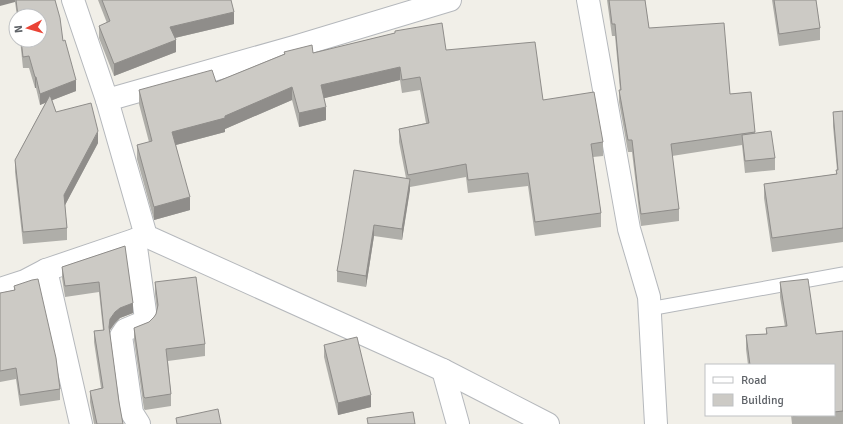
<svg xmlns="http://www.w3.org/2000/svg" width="843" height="424" font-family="Signika,sans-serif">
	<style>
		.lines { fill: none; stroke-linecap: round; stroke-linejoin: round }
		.service-casing { stroke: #b5b8bc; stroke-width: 15 }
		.minor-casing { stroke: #b5b8bc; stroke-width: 24 }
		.service { stroke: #fff; stroke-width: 13 }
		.minor { stroke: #fff; stroke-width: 22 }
		.wall { fill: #afaea9 }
		.shaded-wall { fill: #8f8d8a }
		.building { fill: #cccac5; stroke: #8f8d8a }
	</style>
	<rect width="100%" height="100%" fill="#f1efe8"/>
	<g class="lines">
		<defs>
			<polyline id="service" points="649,309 843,274"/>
			<g id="minor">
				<polyline points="73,0 107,100 146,236 443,370 548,424"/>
				<polyline points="588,0 629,229 649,297 656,424"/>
				<polyline points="107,100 294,47 450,0"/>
				<polyline points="135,240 146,319 144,322 125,330 121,336 132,413 139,424"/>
				<polyline points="46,270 81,424"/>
				<polyline points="0,289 25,281 46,270 146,236"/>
				<polyline points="443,370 458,424"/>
			</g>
		</defs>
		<use href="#service" class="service-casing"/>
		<use href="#minor" class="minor-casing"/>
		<use href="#service" class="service"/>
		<use href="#minor" class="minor"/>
	</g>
	<g class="wall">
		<polygon points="0,0 55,0 63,41 76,91 52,100 56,112 98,143 65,205 67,228 67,240 23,244 15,172 15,160 46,102 40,105 36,88 35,88 29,68 23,68 20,40 40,40 40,16 17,16 15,2"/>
		<polygon points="98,0 231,0 234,24 175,38 176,52 114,76 99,38 99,26 107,23"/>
		<polygon points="607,0 645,0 649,28 730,94 751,92 755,133 775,158 775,170 745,173 742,145 672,156 679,209 679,221 641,226 639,211 632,152 628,152 619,102 619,90 620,90 615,36 612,36"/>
		<polygon points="772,0 816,0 820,28 820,40 779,46"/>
		<polygon points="395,31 446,50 543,100 603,142 603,156 593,157 601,213 601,227 535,236 528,186 468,193 466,177 410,187 402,240 374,236 366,287 337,282 337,271 342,244 406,178 399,142 399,129 426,123 420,90 402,93 400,80 324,98 326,120 299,127 292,100 225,129 225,132 176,145 190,210 154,220 137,159 137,145 149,142 139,104 139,90 216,82 284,54 284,52 313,53 395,33"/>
		<polygon points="843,111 843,242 772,252 764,198 764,184 836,174 836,170 837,170 833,126 833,112"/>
		<polygon points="125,246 133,313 120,318 115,323 110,330 110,333 119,406 123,424 94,424 90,402 90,391 101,388 94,342 94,331 103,330 99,292 65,297 62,278 62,267"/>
		<polygon points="155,282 205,344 205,356 168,361 171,394 171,406 145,410 144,409 134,340 134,328 149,322 154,317 156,314 157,310 155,294"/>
		<polygon points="780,282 816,334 843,331 843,424 792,424 791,415 834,415 834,365 748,365 746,349 746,335 766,334 766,328 785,327 780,297"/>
		<polygon points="14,286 60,389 60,400 20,406 16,379 0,382 0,293 14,290"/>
		<polygon points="324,345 371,407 338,415 324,357"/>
	</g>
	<g class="shaded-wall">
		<polygon points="0,0 15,0 15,2 0,6"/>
		<polygon points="234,12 234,24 170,39 170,27"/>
		<polygon points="176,40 176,52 114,76 114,64"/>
		<polygon points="400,67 400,80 321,99 321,85"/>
		<rect x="35" y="77" width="1" height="11"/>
		<polygon points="76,80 76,91 40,105 40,94"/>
		<polygon points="292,87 292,100 225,129 225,132 172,146 172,132"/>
		<polygon points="326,107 326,120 299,127 299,113"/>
		<polygon points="98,131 98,143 64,207 64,195"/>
		<polygon points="410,179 410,190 402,240 402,229"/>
		<polygon points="190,197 190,210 154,220 154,207"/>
		<polygon points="374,225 374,236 366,287 366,276"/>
		<polygon points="133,303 133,313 120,318 115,323 110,330 109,338 109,327 110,319 115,312 120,308"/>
		<polygon points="371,395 371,407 338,415 338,403"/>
	</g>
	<g class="building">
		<polygon points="16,0 55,0 60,18 63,41 65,40 76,80 40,94 36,77 35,77 29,56 23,57 21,40 40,40 40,16 18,16"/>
		<polygon points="102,0 231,0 234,12 170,27 176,40 114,64 99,26 110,21"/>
		<polygon points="609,0 645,0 649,28 724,23 730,94 751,92 755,132 671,144 679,209 641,214 639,200 632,140 628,140 619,90 621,90 615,24 612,24"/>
		<polygon points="774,0 816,0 820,28 779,34"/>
		<polygon points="442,23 446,50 535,42 543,100 594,92 603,142 591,144 601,213 535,222 528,173 468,180 466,164 408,175 399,129 429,123 420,77 402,80 400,67 321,85 326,107 299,113 292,87 225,116 225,118 172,132 190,197 154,207 137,145 152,141 139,90 212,70 216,82 285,54 284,52 312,45 313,53 395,33 395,31"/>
		<polygon points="50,95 56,112 91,103 98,131 64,195 67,228 23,232 15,160"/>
		<polygon points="843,111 843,228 772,238 764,184 837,174 836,170 838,170 833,112"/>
		<polygon points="771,131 775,158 745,161 742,135"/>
		<polygon points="354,170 410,179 402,229 374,225 366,276 337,271 342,244"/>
		<polygon points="125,246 133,303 120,308 115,312 110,319 109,327 119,402 123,424 97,424 90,391 103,388 94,331 104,330 99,282 65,286 62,267"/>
		<polygon points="196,277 205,344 166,349 171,394 145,398 144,397 134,328 149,322 154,317 156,314 158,305 155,282"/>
		<polygon points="38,279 56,358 60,389 20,395 16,368 0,371 0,293 15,290 14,286 32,280"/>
		<polygon points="808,279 816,334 843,331 843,411 834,412 834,365 750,365 746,335 767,334 766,328 787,326 780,282"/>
		<polygon points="357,337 371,395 338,403 324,345"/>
		<polygon points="218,409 221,424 177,424 176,418"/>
		<polygon points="413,412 415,424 368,424 367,418"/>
		<polygon points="793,415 804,415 793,416"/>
	</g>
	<rect x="705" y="364" width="130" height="52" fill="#ffffff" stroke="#bfc1c3"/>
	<rect x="713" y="377" width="20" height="6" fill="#ffffff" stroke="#bfc1c3"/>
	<text x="741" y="384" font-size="12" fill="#5f6368">Road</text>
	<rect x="713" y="394" width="20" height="12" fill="#cccac5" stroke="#bfc1c3"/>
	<text x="741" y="404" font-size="12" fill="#5f6368">Building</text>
	<g transform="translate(28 28) rotate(264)"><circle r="19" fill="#ffffff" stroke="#bfc1c3"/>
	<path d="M0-3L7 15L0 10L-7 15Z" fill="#ea4335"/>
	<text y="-6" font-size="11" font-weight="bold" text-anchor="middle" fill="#5f6368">N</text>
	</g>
</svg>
